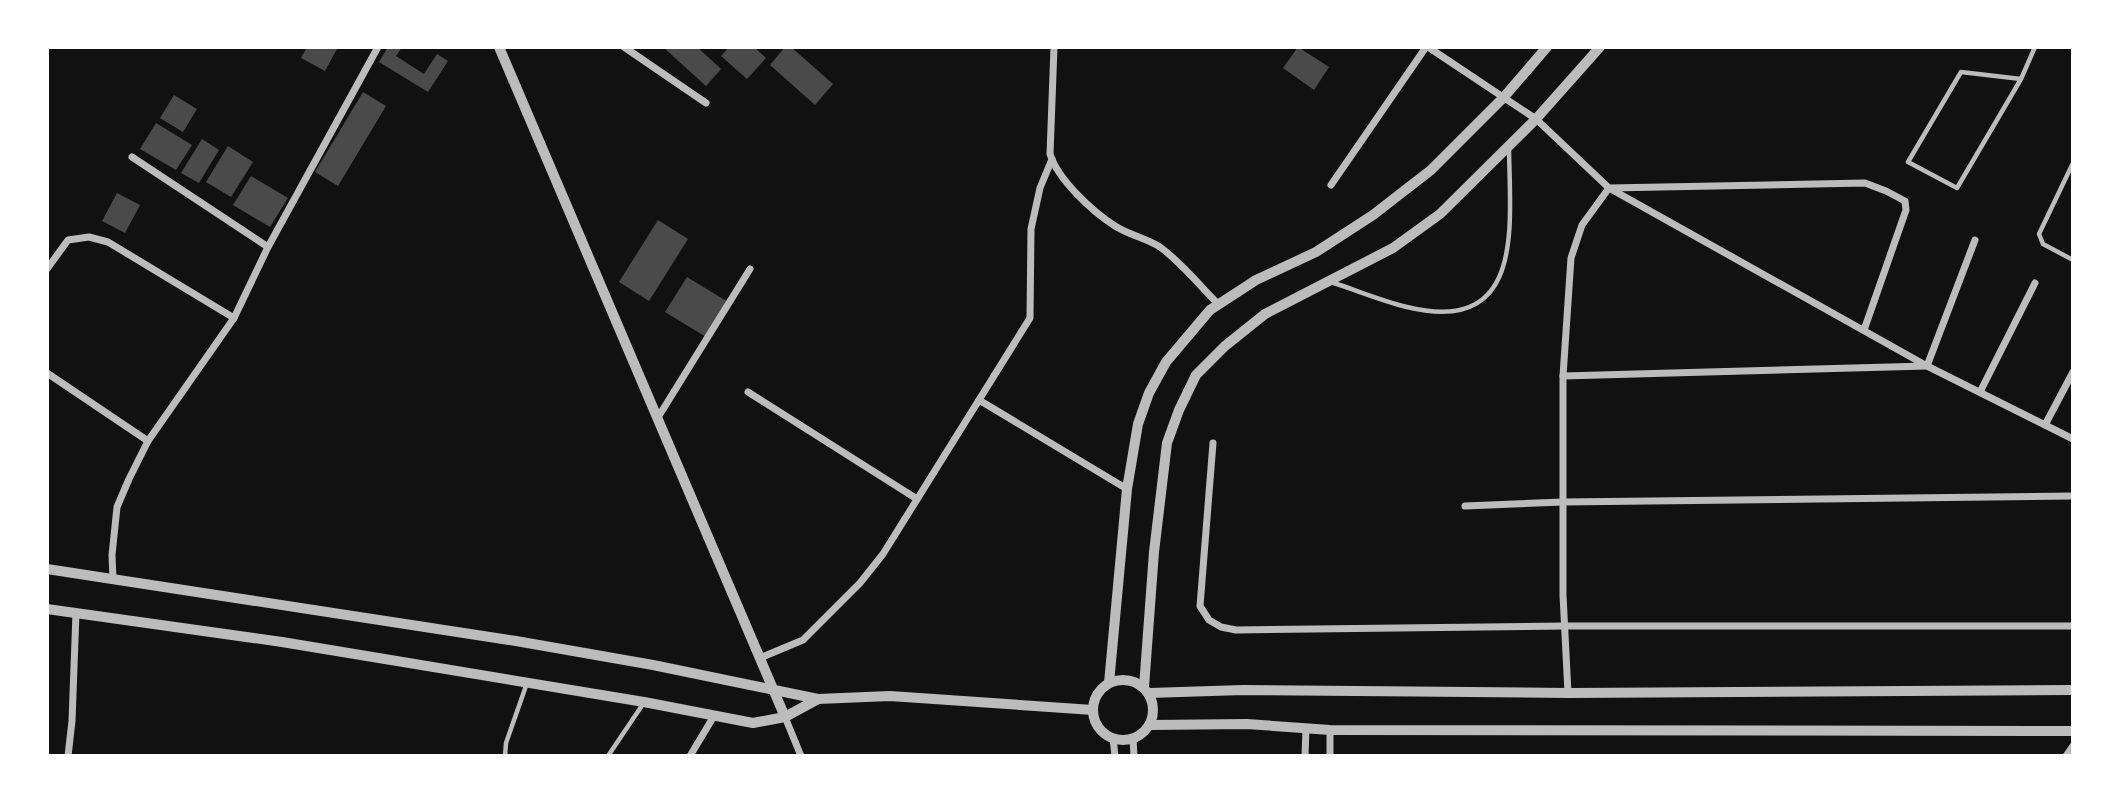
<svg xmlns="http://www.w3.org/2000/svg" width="2120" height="803" font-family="Jost,sans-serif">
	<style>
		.building { fill: #4a4a4a }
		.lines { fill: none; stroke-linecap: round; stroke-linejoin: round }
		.service { stroke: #bcbcbc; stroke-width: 4.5 }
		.minor { stroke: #bcbcbc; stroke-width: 7 }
		.tertiary { stroke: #bcbcbc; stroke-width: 10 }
	</style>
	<rect width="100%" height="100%" fill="#111"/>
	<g class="building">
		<polygon points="307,47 338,47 325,71 301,58"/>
		<polygon points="388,47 402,47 396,56 424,74 437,54 448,61 428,92 379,62"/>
		<polygon points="663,47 697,47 721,69 706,86"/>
		<polygon points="729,47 754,47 766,58 747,79 721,56"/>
		<polygon points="785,47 791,47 833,84 815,105 770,65"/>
		<polygon points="1298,47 1329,67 1314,90 1283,68"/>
		<polygon points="363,92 386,106 338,186 315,172"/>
		<polygon points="174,95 197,109 183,132 160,118"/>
		<polygon points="156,123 192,145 176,170 140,149"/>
		<polygon points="202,139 219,150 199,183 181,173"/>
		<polygon points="228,146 253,162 231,197 206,182"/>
		<polygon points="251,176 288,198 270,227 233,205"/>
		<polygon points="117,193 140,205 125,233 102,221"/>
		<polygon points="658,220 688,239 649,301 619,282"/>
		<polygon points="687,277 728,302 706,337 665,312"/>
	</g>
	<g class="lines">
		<g class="service">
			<polyline points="2021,79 1961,72 1908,162 1957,188 2021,79 2035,47"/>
			<polyline points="2073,163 2039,234 2043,244 2073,260"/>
			<path d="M1331,282C1356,290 1382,301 1407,307C1525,336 1510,227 1509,149"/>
			<polyline points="505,756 506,743 527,683"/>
			<polyline points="608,756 643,704"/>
		</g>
		<g class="minor">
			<polyline points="624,47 706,103"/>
			<path d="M1054,47L1050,154C1058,180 1093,212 1115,226C1129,235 1146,238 1160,247C1182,263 1199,285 1218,304"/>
			<polyline points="1428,47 1536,119 1609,188 1927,366 2073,439"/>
			<polyline points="132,157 268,247"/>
			<polyline points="1331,185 1426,47"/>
			<polyline points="47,269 68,240 89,237 108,242 234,318"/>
			<polyline points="47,373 148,441"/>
			<polyline points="1563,376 1927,366 1975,240"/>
			<polyline points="748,392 917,499"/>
			<polyline points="1980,392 2035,283"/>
			<polyline points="979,400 1127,489"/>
			<polyline points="657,419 750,269"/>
			<polyline points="2045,425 2073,372"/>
			<polyline points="1213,443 1200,606 1209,620 1221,627 1236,630 1566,626 2073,626"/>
			<polyline points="1465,506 1563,502 2073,496"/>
			<polyline points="113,579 112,555 117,507 129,479 148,441 234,318 268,247 378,47"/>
			<polyline points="760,658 803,640 860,583 883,554 1030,318 1031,229 1040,188 1052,159"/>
			<polyline points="1568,693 1563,595 1563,376 1571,258 1582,225 1609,188 1865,183 1886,191 1905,201 1906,210 1864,330"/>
			<polyline points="785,717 801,756"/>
			<polyline points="1113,738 1115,756"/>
			<polyline points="1133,739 1134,756"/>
			<polyline points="68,756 72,721 76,613"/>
			<polyline points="690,756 714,716"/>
			<polyline points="1305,756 1306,728"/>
			<polyline points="1330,756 1330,730"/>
			<polyline points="2066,756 2073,746"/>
		</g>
		<g class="tertiary">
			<polyline points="499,47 785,717"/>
			<polyline points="47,569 516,641 653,665 818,699 890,696 1093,710"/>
			<polyline points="47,609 282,642 644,702 753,723 785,717 818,699"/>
			<circle cx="1123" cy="710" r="30"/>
			<polyline points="1109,683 1127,489 1138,424 1149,393 1166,362 1210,310 1256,280 1316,252 1373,215 1431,170 1504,97 1547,47"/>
			<polyline points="1144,687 1154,552 1167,443 1179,410 1196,375 1225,346 1265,314 1393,248 1440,214 1536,119 1600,47"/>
			<polyline points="1149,693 1243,690 1568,693 2073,690"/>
			<polyline points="1150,725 1247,724 1330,730 2073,731"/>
		</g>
	</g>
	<rect width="2120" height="803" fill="none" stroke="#ffffff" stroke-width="98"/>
</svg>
